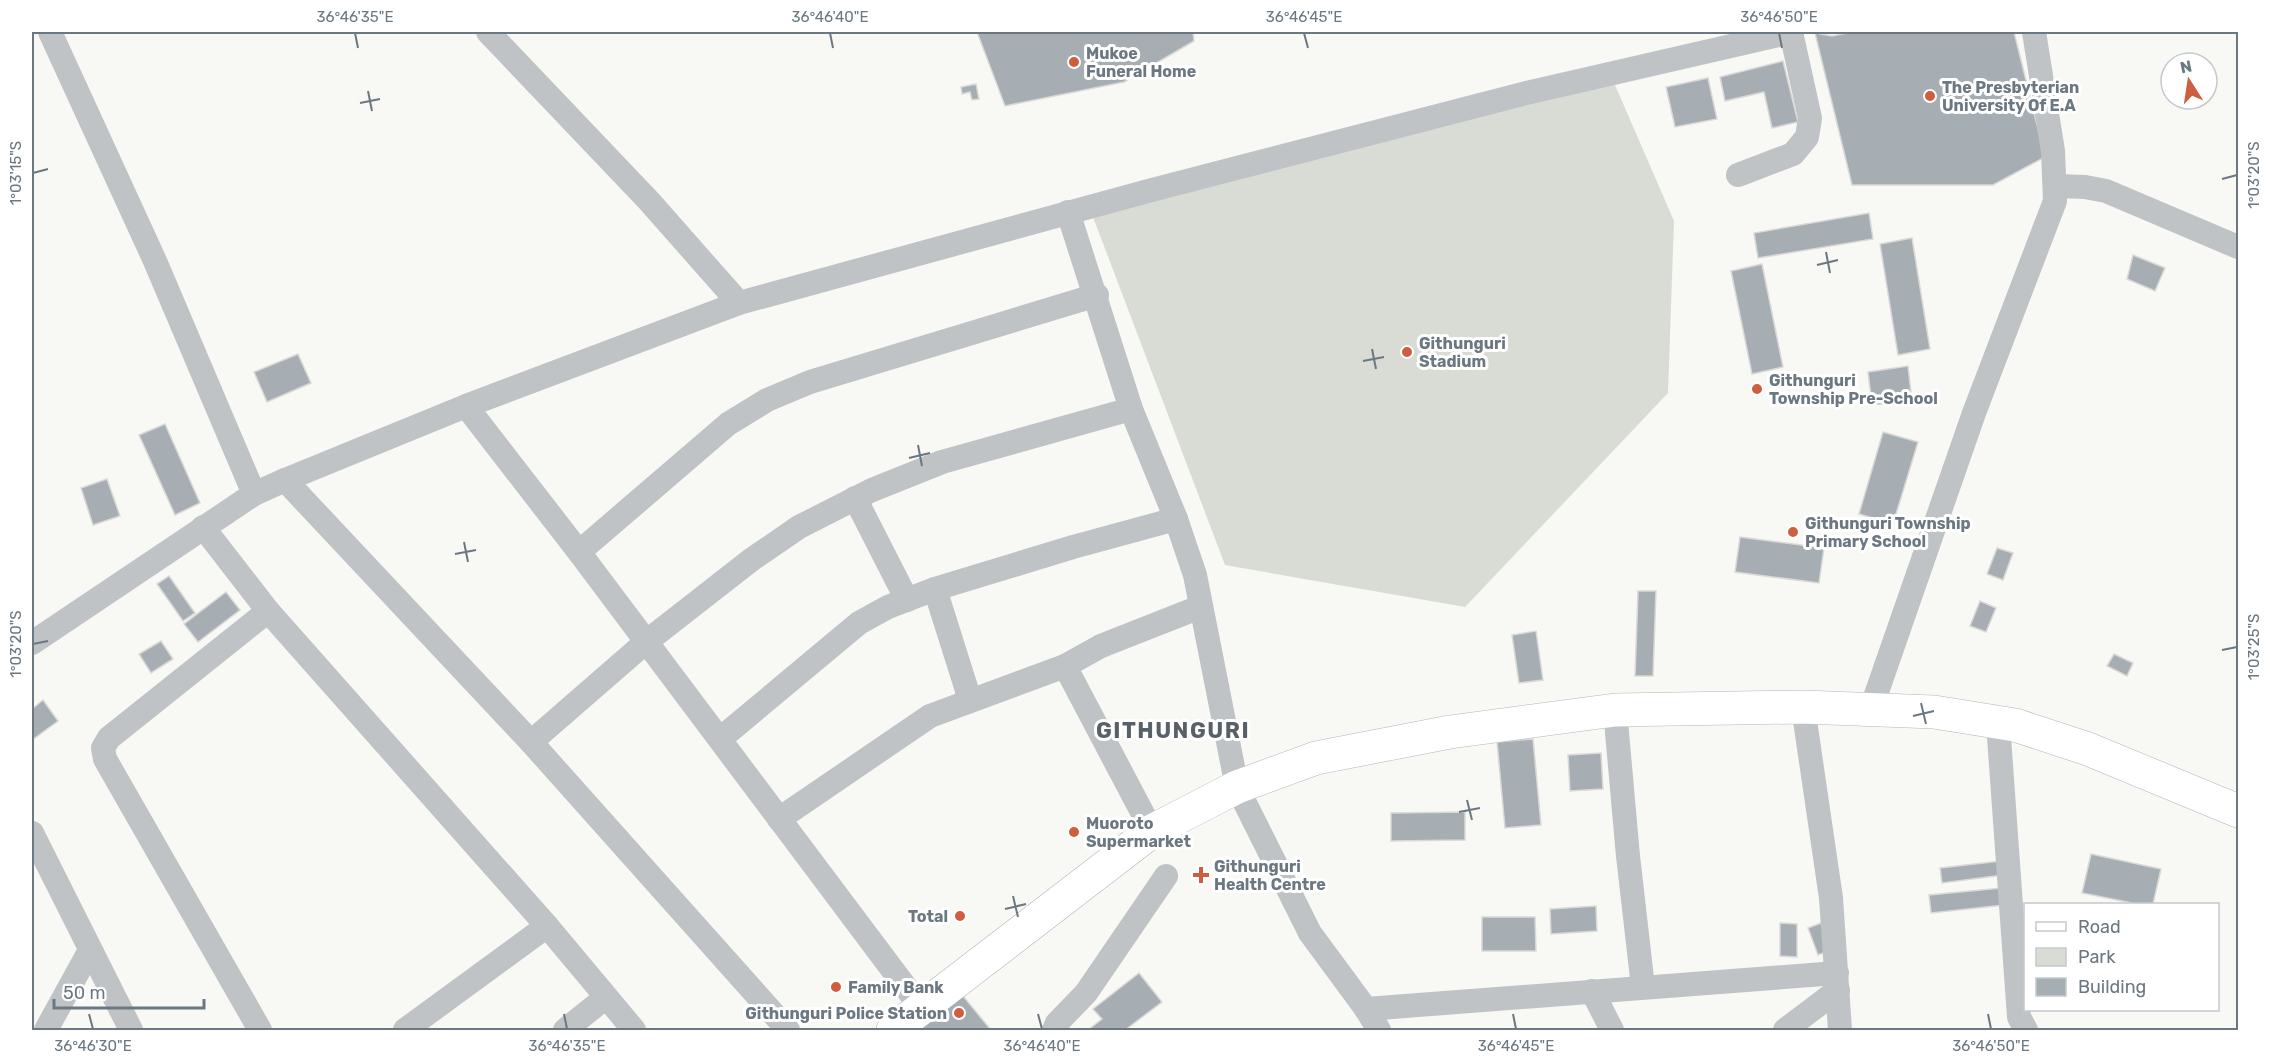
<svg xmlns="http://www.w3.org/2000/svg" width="2270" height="1062" font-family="Rubik,sans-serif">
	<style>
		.green { fill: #d8dcd5 }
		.building { fill: #a7aeb3; stroke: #d9d9d8; stroke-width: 1.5 }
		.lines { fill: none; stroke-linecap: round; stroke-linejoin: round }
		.secondary-casing { stroke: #b2b7ba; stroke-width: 34 }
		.minor { stroke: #bfc3c6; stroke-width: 24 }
		.secondary { stroke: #fff; stroke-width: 33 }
		.ticks { fill: none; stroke: #6b7882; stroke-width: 2 }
		.poi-dot { fill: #cd5e40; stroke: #fff; stroke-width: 2 }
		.labels { text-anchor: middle; stroke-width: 6; stroke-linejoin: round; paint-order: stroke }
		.poi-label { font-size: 16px; font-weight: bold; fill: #6b7882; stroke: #fff; text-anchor: start }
		.district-label { font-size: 22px; font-weight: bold; letter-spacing: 1.5px; fill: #586168; stroke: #fff }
		.neatline { fill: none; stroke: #6b7882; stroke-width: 2 }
		.ticks-label { font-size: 15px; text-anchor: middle; fill: #6b7882 }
	</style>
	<rect width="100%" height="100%" fill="#f8f8f5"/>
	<polygon class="green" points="1612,78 1674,221 1668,393 1465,607 1225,565 1093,217"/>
	<g class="building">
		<polygon points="977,32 1193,32 1194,41 1124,82 1005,106"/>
		<polygon points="1852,32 2014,32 2045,157 1993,185 1852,185 1815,33 1832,36"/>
		<polygon points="1783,61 1798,122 1772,128 1764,92 1725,101 1720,77"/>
		<polygon points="1708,78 1717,119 1675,127 1666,87"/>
		<polygon points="976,84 979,99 972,100 970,92 962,94 961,87"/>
		<polygon points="1869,213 1873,239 1758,258 1754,233"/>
		<polygon points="1912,238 1930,349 1898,355 1880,244"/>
		<polygon points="2133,255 2165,268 2155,291 2127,279"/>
		<polygon points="1762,264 1783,367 1752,374 1731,271"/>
		<polygon points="298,354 311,383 267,402 254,372"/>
		<polygon points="1908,366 1912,401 1872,405 1868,372"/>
		<polygon points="165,424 200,503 175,515 139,435"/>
		<polygon points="1883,432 1918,442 1893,524 1859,514"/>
		<polygon points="107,479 120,516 93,525 81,488"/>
		<polygon points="1740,537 1824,548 1819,583 1735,572"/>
		<polygon points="1997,548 2013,553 2003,580 1987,574"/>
		<polygon points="169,576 195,613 183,621 157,584"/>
		<polygon points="1638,591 1656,591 1653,676 1635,676"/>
		<polygon points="226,592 240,610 198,642 184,624"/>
		<polygon points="1980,601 1996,608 1986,632 1970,626"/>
		<polygon points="1536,631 1543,680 1519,683 1512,635"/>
		<polygon points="161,641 173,659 151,673 139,654"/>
		<polygon points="2114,654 2133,663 2127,676 2107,666"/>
		<polygon points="43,700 58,721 32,740 32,709"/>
		<polygon points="1533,739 1541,825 1505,828 1497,742"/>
		<polygon points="1601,753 1603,789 1570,791 1568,755"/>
		<polygon points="1465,812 1465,840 1391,841 1391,813"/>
		<polygon points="2091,854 2161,869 2153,904 2137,904 2082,893"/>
		<polygon points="2001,861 2003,875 1942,883 1940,868"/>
		<polygon points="2002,888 2004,905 1931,913 1929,895"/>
		<polygon points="1596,906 1597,931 1551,934 1550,909"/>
		<polygon points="1482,917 1535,917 1536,951 1482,951"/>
		<polygon points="1780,923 1797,924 1797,957 1780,956"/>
		<polygon points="1821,923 1831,950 1818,955 1808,928"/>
		<polygon points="1139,973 1162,1002 1125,1030 1088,1030 1102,1019 1093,1009"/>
		<polygon points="963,996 991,1030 918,1030"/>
	</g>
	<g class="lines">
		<defs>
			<polyline id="secondary" points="893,1030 1152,831 1237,787 1316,758 1450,732 1615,710 1803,707 1934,712 2015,725 2088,749 2238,811"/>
		</defs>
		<use href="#secondary" class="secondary-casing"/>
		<g class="minor">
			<polyline points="50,32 155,261 254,494"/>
			<polyline points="488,32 649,201 739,303"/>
			<polyline points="1738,175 1793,154 1807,137 1810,118 1791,32"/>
			<polyline points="2056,186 2085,187 2106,191 2238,247"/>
			<polyline points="1068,212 1131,409 1176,519 1195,575 1237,787 1310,933 1366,1009 1379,1030"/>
			<polyline points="466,406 579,552 922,1009"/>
			<polyline points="285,480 531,742 788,1030"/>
			<polyline points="855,498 907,600"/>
			<polyline points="203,527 268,611"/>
			<polyline points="579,552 728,424 767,400 810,382 1097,295"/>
			<polyline points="935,589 970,700"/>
			<polyline points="32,643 254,494 285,480 466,406 739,303 1148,191 1526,93 1792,32"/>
			<polyline points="1065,666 1152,831"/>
			<polyline points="1803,707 1831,898 1840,1030"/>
			<polyline points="1871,709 1974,413 2055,201 2053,151 2034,32"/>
			<polyline points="1615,710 1628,856 1643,987"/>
			<polyline points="1998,723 2019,1017 2026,1030"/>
			<polyline points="720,739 859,623 888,607 935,589 1073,547 1176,519"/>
			<polyline points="531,742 646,642 751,560 799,527 872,490 942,462 1131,409"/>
			<polyline points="779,819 930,716 1065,666 1101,646 1200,607"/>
			<polyline points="32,833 131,1030"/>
			<polyline points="1592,991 1612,1030"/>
			<polyline points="1366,1009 1837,973"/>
			<polyline points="46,1030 90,950"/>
			<polyline points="260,1030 105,759 103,748 109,738 268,611 547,926 634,1030"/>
			<polyline points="405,1030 547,926"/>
			<polyline points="565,1030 605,998"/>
			<polyline points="1054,1030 1057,1023 1086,993 1166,876"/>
			<polyline points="1785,1030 1838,990"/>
		</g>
		<use href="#secondary" class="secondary"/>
	</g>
	<path class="ticks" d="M355,33L358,48M830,33L833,48M1304,33L1308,48M1779,33L1782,48M368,91L372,111M360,103L380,99M33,173L48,169M2222,179L2237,175M1826,252L1830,273M1817,265L1838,260M1372,349L1376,369M1363,361L1384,357M918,445L922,466M909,458L930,453M464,542L468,562M455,554L476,550M33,644L48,641M2222,650L2237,647M1921,703L1926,724M1913,716L1934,711M1467,800L1472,820M1459,812L1480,808M1013,896L1018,917M1005,909L1026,904M89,1014L93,1029M564,1014L567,1029M1038,1014L1042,1029M1513,1014L1516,1029M1988,1014L1991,1029"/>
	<g class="poi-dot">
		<circle cx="1074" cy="62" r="6"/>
		<circle cx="1930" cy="96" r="6"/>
		<circle cx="1407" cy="352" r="6"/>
		<circle cx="1757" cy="389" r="6"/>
		<circle cx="1793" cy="532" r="6"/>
		<circle cx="1074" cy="832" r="6"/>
		<path d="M1198 866h6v6h6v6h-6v6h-6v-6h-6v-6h6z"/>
		<circle cx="960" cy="916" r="6"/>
		<circle cx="836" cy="987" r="6"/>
		<circle cx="959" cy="1013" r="6"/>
	</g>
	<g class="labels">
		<g class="poi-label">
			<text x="1086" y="59">Mukoe<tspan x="1086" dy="18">Funeral Home</tspan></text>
			<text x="1942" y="93">The Presbyterian<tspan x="1942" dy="18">University Of E.A</tspan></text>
			<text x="1419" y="349">Githunguri<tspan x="1419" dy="18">Stadium</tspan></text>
			<text x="1769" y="386">Githunguri<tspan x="1769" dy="18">Township Pre-School</tspan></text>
			<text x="1805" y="529">Githunguri Township<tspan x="1805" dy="18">Primary School</tspan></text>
			<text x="1086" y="829">Muoroto<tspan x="1086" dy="18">Supermarket</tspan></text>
			<text x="1214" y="872">Githunguri<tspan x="1214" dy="18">Health Centre</tspan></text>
			<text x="948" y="922" text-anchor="end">Total</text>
			<text x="848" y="993">Family Bank</text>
			<text x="947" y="1019" text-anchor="end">Githunguri Police Station</text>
		</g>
		<g class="district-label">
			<text x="1173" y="738">GITHUNGURI</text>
		</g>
	</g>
	<rect width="2270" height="1062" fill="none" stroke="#ffffff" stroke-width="66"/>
	<rect x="2024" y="903" width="195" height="108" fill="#ffffff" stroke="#c4c9cd" stroke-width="1.5"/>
	<rect x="2036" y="922" width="30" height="9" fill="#ffffff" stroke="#c4c9cd" stroke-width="1.5"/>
	<text x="2078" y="933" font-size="18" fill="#6b7882">Road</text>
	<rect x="2036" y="948" width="30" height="18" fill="#d8dcd5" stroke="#c4c9cd" stroke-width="1.5"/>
	<text x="2078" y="963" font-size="18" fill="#6b7882">Park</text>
	<rect x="2036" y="978" width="30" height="18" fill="#a7aeb3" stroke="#c4c9cd" stroke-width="1.5"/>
	<text x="2078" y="993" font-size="18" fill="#6b7882">Building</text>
	<g transform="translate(2189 81) rotate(348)"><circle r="28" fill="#ffffff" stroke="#c4c9cd" stroke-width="1.5"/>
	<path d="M0-4.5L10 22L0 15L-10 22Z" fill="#cd5e40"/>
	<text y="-9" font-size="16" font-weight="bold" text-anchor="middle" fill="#6b7882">N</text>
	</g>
	<path d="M54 999v9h150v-9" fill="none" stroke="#6b7882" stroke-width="3"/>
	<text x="63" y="999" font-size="18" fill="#6b7882" stroke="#ffffff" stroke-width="4.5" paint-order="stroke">50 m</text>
	<rect x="33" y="33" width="2204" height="996" class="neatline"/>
	<g class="ticks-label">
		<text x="355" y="22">36°46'35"E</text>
		<text x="830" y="22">36°46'40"E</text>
		<text x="1304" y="22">36°46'45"E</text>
		<text x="1779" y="22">36°46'50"E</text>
		<text transform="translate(16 173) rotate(-90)" y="5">1°03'15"S</text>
		<text transform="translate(2254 175) rotate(-90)" y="5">1°03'20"S</text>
		<text transform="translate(16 644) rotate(-90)" y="5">1°03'20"S</text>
		<text transform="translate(2254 647) rotate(-90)" y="5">1°03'25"S</text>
		<text x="93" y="1051">36°46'30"E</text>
		<text x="567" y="1051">36°46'35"E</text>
		<text x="1042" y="1051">36°46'40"E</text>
		<text x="1516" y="1051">36°46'45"E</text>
		<text x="1991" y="1051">36°46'50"E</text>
	</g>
</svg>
